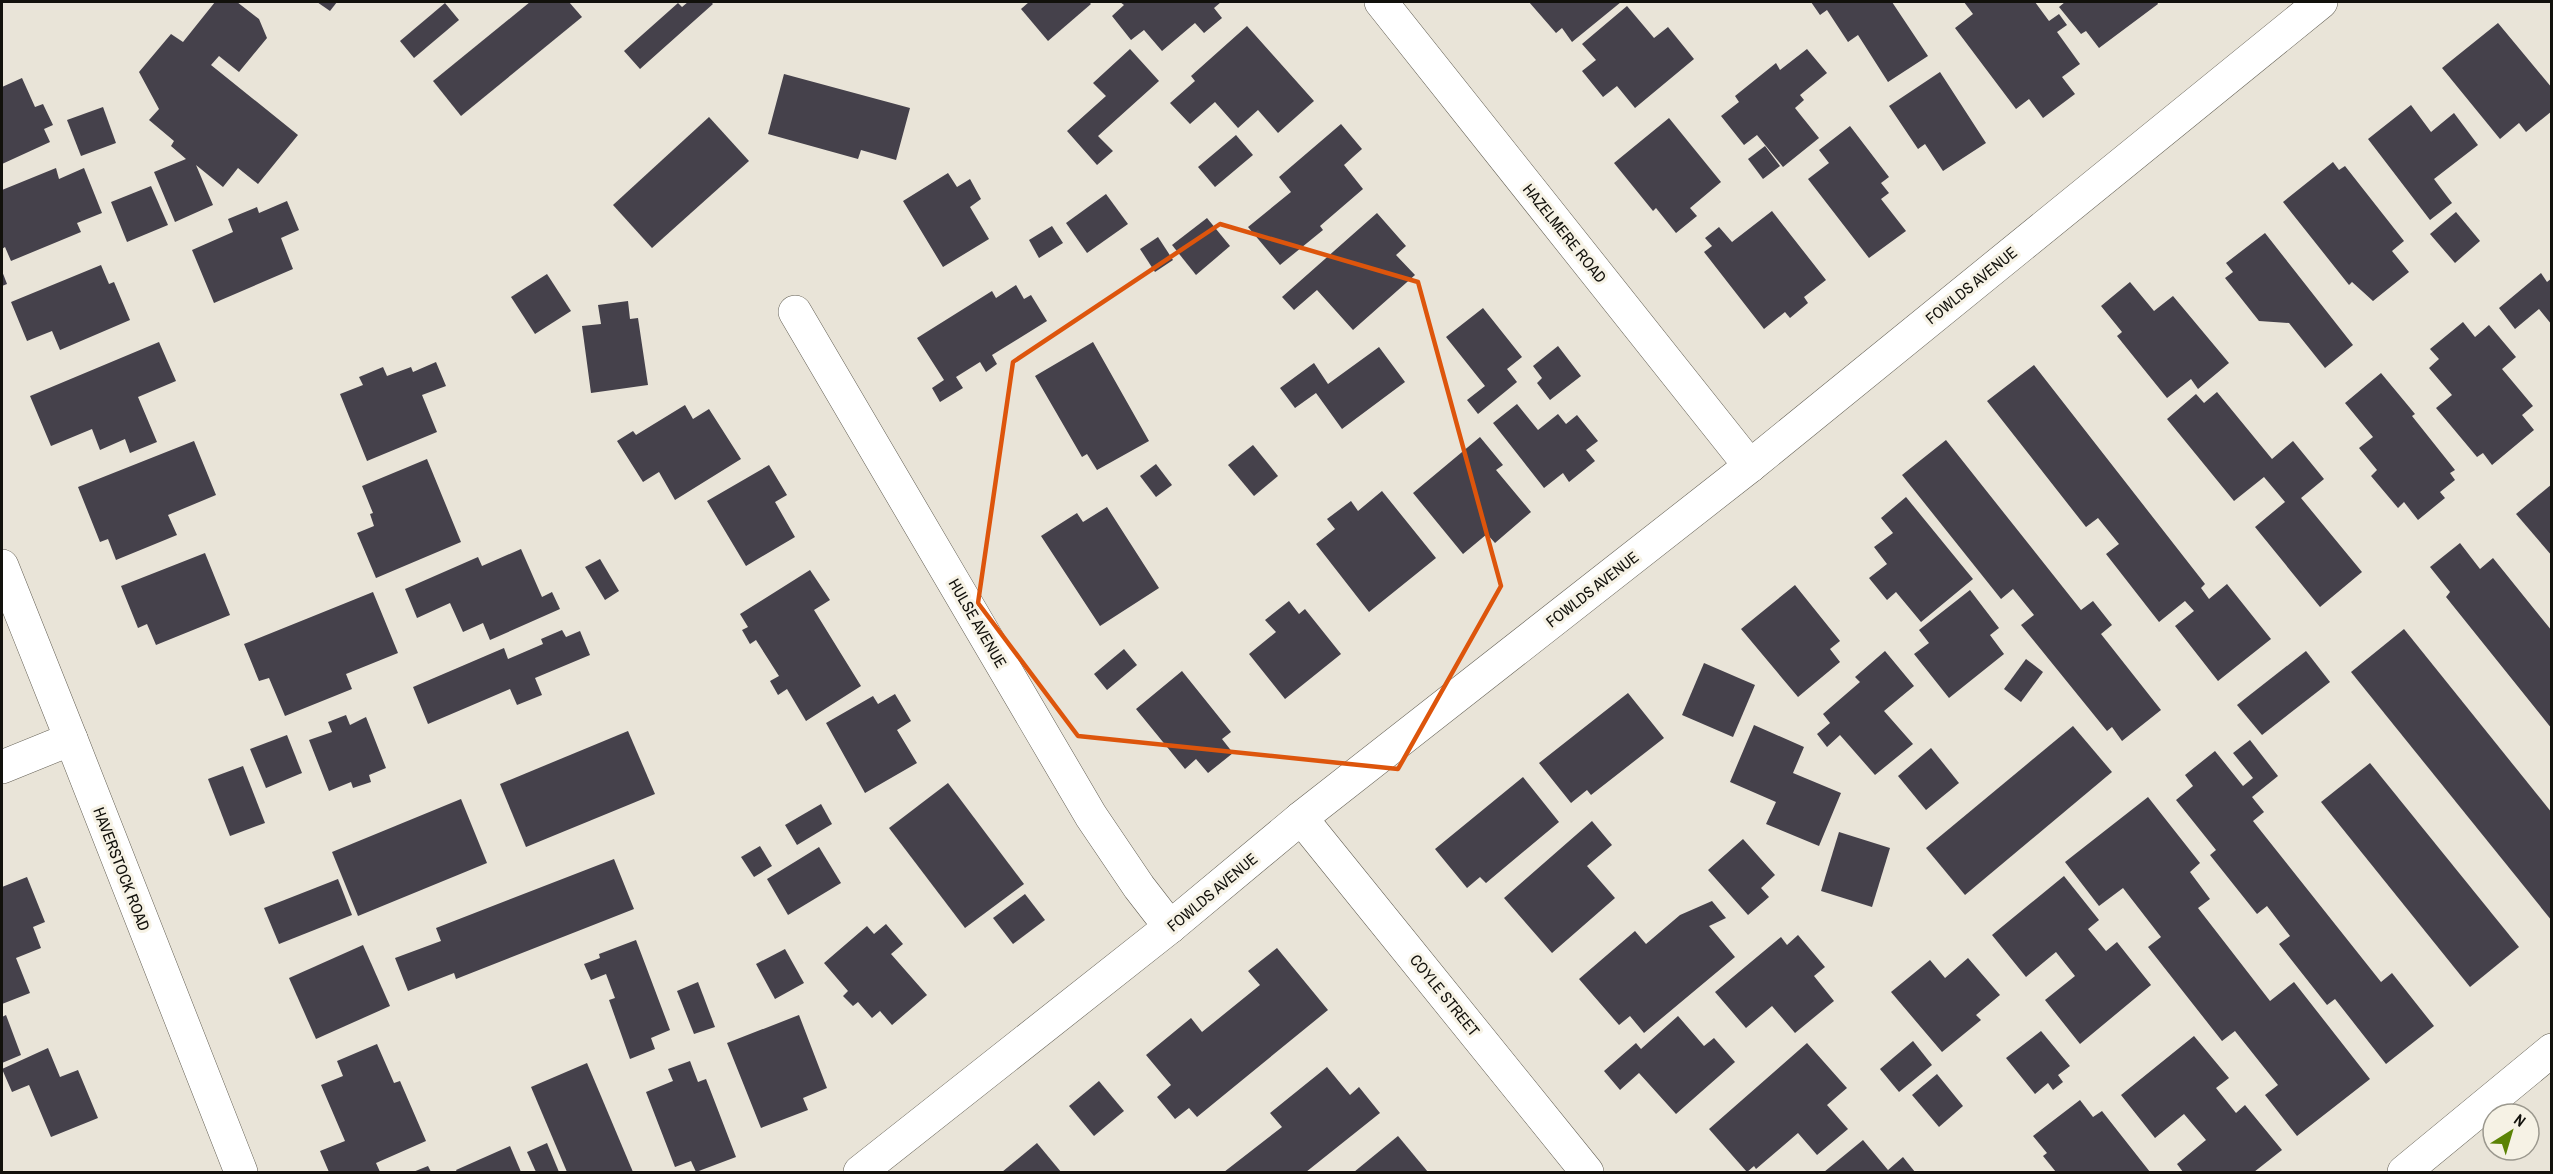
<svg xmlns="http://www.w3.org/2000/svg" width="2553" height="1174" font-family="'Archivo Narrow',sans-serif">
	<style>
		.building { fill: #45414b }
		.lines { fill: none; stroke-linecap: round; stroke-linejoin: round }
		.street-casing { stroke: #635f54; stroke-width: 34 }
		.secondary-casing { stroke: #635f54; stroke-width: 34 }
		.street { stroke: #fff; stroke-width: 33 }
		.secondary { stroke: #fff; stroke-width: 33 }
		.marked { fill: none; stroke: #dd550c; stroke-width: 4.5; stroke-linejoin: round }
		.labels { text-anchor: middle; stroke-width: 6; stroke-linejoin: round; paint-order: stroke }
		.street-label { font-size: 16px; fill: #12110c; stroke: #f6f2e5 }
	</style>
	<rect width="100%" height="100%" fill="#e9e4d8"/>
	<g class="building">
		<polygon points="215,2 237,2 259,19 267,38 239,72 219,56 211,65 298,135 258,184 238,168 223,187 196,165 213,205 175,222 154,172 186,159 171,146 174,141 149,120 159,109 139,72 171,34 183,42"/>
		<polygon points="317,2 337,2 330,11"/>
		<polygon points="530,2 569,2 582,17 461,116 433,81"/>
		<polygon points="688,2 711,2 713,4 640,69 624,51 678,3 682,7"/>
		<polygon points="1029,2 1089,2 1091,4 1048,41 1021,9"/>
		<polygon points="1120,2 1221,2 1214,8 1222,18 1204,33 1195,23 1162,51 1144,30 1131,40 1112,16 1124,5"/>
		<polygon points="1529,2 1621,2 1572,42 1562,28 1556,33"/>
		<polygon points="1811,2 1892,2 1928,56 1888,82 1858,35 1848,42 1827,10 1820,15"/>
		<polygon points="1964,2 2035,2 2049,21 2059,14 2067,25 2057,32 2080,64 2062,77 2075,94 2043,118 2029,99 2016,109 1955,28 1973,14"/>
		<polygon points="2065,2 2157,2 2158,4 2099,48 2086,31 2081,34 2059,7"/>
		<polygon points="445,3 459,20 414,58 400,41"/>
		<polygon points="1627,6 1654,38 1668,27 1694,59 1635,108 1617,86 1603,97 1582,71 1596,60 1582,44"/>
		<polygon points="2498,23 2552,88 2552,111 2526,132 2519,123 2500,139 2442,68"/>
		<polygon points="1247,26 1314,101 1278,133 1258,110 1238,128 1215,102 1190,124 1170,103 1195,81 1191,76"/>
		<polygon points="1130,49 1159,81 1098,136 1113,151 1097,165 1067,131 1106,96 1093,83"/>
		<polygon points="1807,49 1827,73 1800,95 1804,100 1795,108 1819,138 1783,167 1757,135 1744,145 1721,116 1739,102 1735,96 1776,63 1780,70"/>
		<polygon points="1940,72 1986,143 1943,171 1925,144 1918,149 1889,106"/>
		<polygon points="784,74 910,108 896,160 861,150 858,159 768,134"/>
		<polygon points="22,78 35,107 43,104 53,125 44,129 50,142 2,164 2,87"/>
		<polygon points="2411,105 2431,132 2454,113 2478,145 2434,179 2452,203 2430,220 2368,139"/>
		<polygon points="103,107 116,143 81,156 67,120"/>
		<polygon points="709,117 749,161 652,248 613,205"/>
		<polygon points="1669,118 1721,182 1690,208 1697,216 1676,233 1656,208 1653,211 1614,163"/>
		<polygon points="1341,124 1362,149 1344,165 1363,189 1320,226 1323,230 1280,265 1248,227 1291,192 1279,177"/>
		<polygon points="1850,126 1889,177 1881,183 1889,193 1881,199 1906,231 1869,258 1808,179 1829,163 1819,150"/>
		<polygon points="1236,135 1253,155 1215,187 1198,167"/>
		<polygon points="1765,146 1780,166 1763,179 1748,159"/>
		<polygon points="2333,162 2339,170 2345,166 2404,241 2392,251 2409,272 2373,301 2352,282 2349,285 2283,202"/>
		<polygon points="56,168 59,179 84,168 102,213 77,223 81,232 11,261 5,247 2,249 2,190"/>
		<polygon points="948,173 957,187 970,179 981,199 970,207 989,239 943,267 903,201"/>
		<polygon points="151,186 168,225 127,242 111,202"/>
		<polygon points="1106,194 1128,224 1087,253 1066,223"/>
		<polygon points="287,201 299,230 281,238 293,269 214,303 192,250 233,232 228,219 257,207 259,213"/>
		<polygon points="1772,211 1826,280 1804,297 1808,303 1790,318 1785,312 1764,329 1704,252 1712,246 1705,238 1719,227 1732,242"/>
		<polygon points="2456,212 2480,241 2455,263 2430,234"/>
		<polygon points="1377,213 1406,246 1396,255 1415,275 1353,330 1317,290 1294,310 1282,297"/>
		<polygon points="1207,218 1230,246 1196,275 1172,245"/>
		<polygon points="1052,226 1063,243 1039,258 1029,240"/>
		<polygon points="2265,233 2353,345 2325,368 2289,323 2259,321 2225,278 2233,272 2226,263"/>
		<polygon points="1158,237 1173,260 1155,272 1140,249"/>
		<polygon points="101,265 109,284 114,282 130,320 60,350 52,331 27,341 11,302"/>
		<polygon points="2,271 7,284 2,286"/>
		<polygon points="2541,273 2547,282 2552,278 2552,325 2539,309 2515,329 2499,308"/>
		<polygon points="547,274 571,311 535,334 511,297"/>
		<polygon points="2130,282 2154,311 2173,296 2229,363 2198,389 2191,379 2167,398 2117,336 2122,332 2101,306"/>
		<polygon points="1016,285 1024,299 1031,295 1047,321 992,355 997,364 986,372 980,362 956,377 963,388 940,402 932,388 944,380 917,338 992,291 996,298"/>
		<polygon points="628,301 630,319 638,318 648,385 591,393 582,326 601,324 598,305"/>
		<polygon points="1483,308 1522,357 1507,369 1517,382 1478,414 1467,400 1485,386 1446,337"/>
		<polygon points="2463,322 2475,337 2489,325 2516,357 2502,369 2533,406 2522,415 2534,430 2492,465 2483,453 2477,457 2436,408 2452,395 2429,368 2439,359 2430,349"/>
		<polygon points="159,342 176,381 138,397 157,442 130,453 125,439 100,450 92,429 51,446 30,396"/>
		<polygon points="1093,342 1149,441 1097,470 1087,454 1082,457 1035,376"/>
		<polygon points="1558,346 1581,376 1550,400 1537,383 1542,378 1533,366"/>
		<polygon points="1379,347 1405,382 1342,429 1316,393 1295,408 1280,388 1314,363 1328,384"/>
		<polygon points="436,362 446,386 422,395 437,432 367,461 340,394 363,385 359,377 383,367 387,376 411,367 413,372"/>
		<polygon points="2034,365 2205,584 2201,588 2209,599 2227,584 2271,639 2218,681 2175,626 2194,611 2185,601 2159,622 2106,554 2119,544 2098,518 2086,527 1987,401"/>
		<polygon points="2381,373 2415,414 2412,416 2455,470 2450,473 2455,480 2440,492 2445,498 2418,520 2404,502 2398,508 2371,476 2377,470 2359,448 2373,437 2345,403"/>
		<polygon points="2217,392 2272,459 2293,441 2324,479 2301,498 2362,572 2320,607 2255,527 2285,502 2264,477 2234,501 2167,419 2196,394 2204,403"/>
		<polygon points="1517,404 1538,430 1558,414 1566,424 1577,415 1598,441 1586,450 1595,461 1569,482 1563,473 1544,488 1493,423"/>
		<polygon points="685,405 693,419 709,409 741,459 675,500 659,472 643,482 617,441 633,431 636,435"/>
		<polygon points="1480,437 1503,465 1496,470 1531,512 1495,543 1487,534 1463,554 1413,493"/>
		<polygon points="1946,440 2081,610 2093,601 2112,625 2101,634 2161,710 2122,741 2112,727 2107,731 2021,625 2034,615 2013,589 2001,599 1902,475"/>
		<polygon points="194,441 216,495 168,515 177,535 116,560 108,539 100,542 78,487"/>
		<polygon points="1253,445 1278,476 1254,496 1228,465"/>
		<polygon points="427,459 461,542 376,578 357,533 374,526 370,514 373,513 362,486"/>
		<polygon points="1156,464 1172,485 1156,497 1140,476"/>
		<polygon points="769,465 787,495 775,502 795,537 746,566 707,501"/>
		<polygon points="2552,484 2552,556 2516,514"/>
		<polygon points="1382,491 1436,558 1369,612 1316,544 1335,529 1327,519 1351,501 1358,511"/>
		<polygon points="1906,497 1973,579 1921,622 1896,592 1887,600 1869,578 1887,564 1874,547 1893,533 1881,518"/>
		<polygon points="1107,507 1159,588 1100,626 1041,536 1077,513 1083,522"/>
		<polygon points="2460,543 2480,569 2493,558 2552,631 2552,729 2446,597 2450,592 2430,567"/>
		<polygon points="521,549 542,597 552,592 560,609 490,640 483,623 463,632 450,603 417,618 405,589 478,557 482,566"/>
		<polygon points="205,553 230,615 156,645 147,624 138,628 121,586"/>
		<polygon points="600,559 619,591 605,600 585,567"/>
		<polygon points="810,570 830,600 814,610 861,686 806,721 787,689 778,695 770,681 779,676 756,640 750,644 742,630 748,627 740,614"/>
		<polygon points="1795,585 1840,641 1830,649 1840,662 1798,697 1741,629"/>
		<polygon points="1970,590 1999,628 1990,635 2004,654 1949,698 1914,654 1929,643 1919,630"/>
		<polygon points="373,592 398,653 346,674 352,689 285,716 269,678 259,681 244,644"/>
		<polygon points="1289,601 1299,614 1305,609 1341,654 1285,699 1249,654 1276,632 1265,620"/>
		<polygon points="2404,629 2552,813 2552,921 2351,672"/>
		<polygon points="562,630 566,637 580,631 590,655 535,678 542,695 517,705 510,689 428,724 413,687 504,648 508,659 543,644 541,639"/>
		<polygon points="1124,649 1137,665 1107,690 1094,674"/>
		<polygon points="1885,651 1914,686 1884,711 1913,744 1875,775 1840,735 1827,747 1817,734 1830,723 1823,714 1860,682 1855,677"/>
		<polygon points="2306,651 2330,682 2262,735 2237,705"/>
		<polygon points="2026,659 2043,672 2021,702 2004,689"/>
		<polygon points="1704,663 1755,685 1733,737 1682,715"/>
		<polygon points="1182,671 1231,732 1222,739 1233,753 1208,773 1196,759 1185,769 1136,709"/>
		<polygon points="1628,693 1664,738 1591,795 1587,790 1571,803 1539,763"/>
		<polygon points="895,694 911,721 897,730 917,763 865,793 826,723 873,696 878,704"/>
		<polygon points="346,715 350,725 366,717 386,768 369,775 371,782 353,788 351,782 329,791 309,740 332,732 328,722"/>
		<polygon points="1754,725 1804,747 1793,773 1841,793 1819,846 1766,824 1776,802 1730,782"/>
		<polygon points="2073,726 2112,772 1965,895 1926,848"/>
		<polygon points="628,731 655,794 526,847 500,784"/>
		<polygon points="287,735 302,773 266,788 250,749"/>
		<polygon points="2250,740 2278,776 2252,797 2264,812 2253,821 2381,982 2392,973 2434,1026 2386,1064 2335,999 2327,1005 2279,944 2290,936 2267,906 2257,914 2210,855 2216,850 2176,800 2193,786 2185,775 2215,751 2243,786 2253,778 2233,753"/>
		<polygon points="1931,748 1959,783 1926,810 1898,776"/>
		<polygon points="2370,763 2519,947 2470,987 2321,802"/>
		<polygon points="243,766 265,823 230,836 208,779"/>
		<polygon points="1523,777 1559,822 1486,883 1480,877 1467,888 1435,849"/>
		<polygon points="948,783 1024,884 965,928 889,828"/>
		<polygon points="2148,797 2200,863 2190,872 2210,899 2198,908 2270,1001 2294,982 2370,1079 2297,1136 2265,1095 2278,1085 2235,1031 2222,1041 2148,947 2161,937 2123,888 2099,906 2065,862"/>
		<polygon points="461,799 487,863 358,916 332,852"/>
		<polygon points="821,804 832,824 797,845 785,825"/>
		<polygon points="1592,821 1612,845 1587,866 1615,898 1552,953 1504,898"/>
		<polygon points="1839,832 1890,848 1872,907 1821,891"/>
		<polygon points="1743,839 1775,875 1761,888 1769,897 1748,915 1708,870"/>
		<polygon points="760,846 772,866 754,877 741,857"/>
		<polygon points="819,847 841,883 788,915 767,879"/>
		<polygon points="614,859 634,909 456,979 454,973 408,991 395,958 441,941 436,928"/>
		<polygon points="2064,876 2099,920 2088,929 2106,951 2117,942 2151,985 2080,1044 2045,1000 2075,976 2056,952 2026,977 1992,935"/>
		<polygon points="27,877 45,922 33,927 41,948 16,958 30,993 2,1004 2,887"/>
		<polygon points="338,879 352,915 279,944 264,908"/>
		<polygon points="1025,894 1045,920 1013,944 993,918"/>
		<polygon points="1712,901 1726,918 1709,926 1735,957 1644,1033 1630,1016 1619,1025 1579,979 1635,931 1646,944 1680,915"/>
		<polygon points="886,924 903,944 891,954 927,995 892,1025 880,1011 872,1018 858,1002 853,1006 843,996 848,991 824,963 867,926 874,934"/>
		<polygon points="1798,935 1825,967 1814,976 1834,1001 1795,1033 1772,1006 1746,1028 1715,992 1781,937 1787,945"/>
		<polygon points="636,940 670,1030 651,1038 655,1049 630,1059 609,1000 615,998 606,974 591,980 584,964 600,958 599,954"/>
		<polygon points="363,945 390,1006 316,1039 289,978"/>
		<polygon points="1277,948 1328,1010 1197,1117 1189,1108 1175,1119 1157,1097 1171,1085 1146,1055 1191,1018 1202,1032 1260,985 1248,971"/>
		<polygon points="785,949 804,983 775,999 756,964"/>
		<polygon points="1968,958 2000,995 1976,1015 1981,1020 1942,1052 1891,992 1930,960 1945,978"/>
		<polygon points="698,982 715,1027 694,1034 677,991"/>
		<polygon points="6,1015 21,1055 2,1063 2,1017"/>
		<polygon points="799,1015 827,1088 803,1098 808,1110 761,1128 727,1043"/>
		<polygon points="1678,1016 1704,1046 1714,1038 1735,1062 1676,1114 1639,1073 1620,1090 1604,1071 1636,1043 1641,1049"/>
		<polygon points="2041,1031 2070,1066 2058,1075 2063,1082 2053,1090 2048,1083 2035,1094 2006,1058"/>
		<polygon points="2194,1036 2229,1078 2216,1088 2236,1113 2245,1105 2282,1150 2254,1172 2183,1172 2177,1164 2206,1140 2184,1114 2155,1138 2121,1095"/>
		<polygon points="1913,1041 1932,1065 1899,1092 1880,1069"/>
		<polygon points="1807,1043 1847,1088 1827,1105 1848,1129 1817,1155 1798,1133 1756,1169 1754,1166 1747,1172 1709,1129"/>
		<polygon points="377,1044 394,1083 400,1081 426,1141 376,1163 380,1172 329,1172 320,1151 345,1141 321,1085 343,1076 337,1061"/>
		<polygon points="48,1048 60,1077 78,1070 98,1118 51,1137 29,1085 12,1092 2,1069"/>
		<polygon points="690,1061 698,1082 706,1079 736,1157 696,1172 691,1161 675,1167 646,1092 673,1081 668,1069"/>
		<polygon points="587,1063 633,1172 567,1172 531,1087"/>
		<polygon points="1327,1067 1350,1095 1359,1087 1380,1113 1306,1172 1224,1172 1282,1127 1270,1113"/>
		<polygon points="1937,1074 1963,1106 1939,1127 1912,1095"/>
		<polygon points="1099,1081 1124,1111 1094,1136 1069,1106"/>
		<polygon points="2080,1100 2093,1117 2102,1111 2150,1172 2056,1172 2043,1156 2047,1153 2033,1136"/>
		<polygon points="1398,1136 1428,1172 1354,1172"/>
		<polygon points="1863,1140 1888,1170 1903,1157 1915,1172 1824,1172"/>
		<polygon points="547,1143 559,1172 536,1172 527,1152"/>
		<polygon points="1037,1143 1061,1172 1002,1172"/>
		<polygon points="510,1146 521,1172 457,1172 456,1170"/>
		<polygon points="428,1166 431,1172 413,1172"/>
	</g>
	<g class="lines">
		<defs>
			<g id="street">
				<polyline points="1381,2 1750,466"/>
				<polyline points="795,312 1091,816 1139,887 1170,927"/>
				<polyline points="2,566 71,739"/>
				<polyline points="1301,818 1587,1172"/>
				<polyline points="2404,1172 2552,1050"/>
			</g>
			<g id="secondary">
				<polyline points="2,767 71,739 241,1172"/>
				<polyline points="860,1172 1170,927 1301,818 1750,466 2321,2"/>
			</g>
		</defs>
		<use href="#street" class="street-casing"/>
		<use href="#secondary" class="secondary-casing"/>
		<use href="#street" class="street"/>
		<use href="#secondary" class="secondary"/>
	</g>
	<path class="marked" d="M1220,224L1418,282L1501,586L1398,769L1078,736L978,603L1013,362Z"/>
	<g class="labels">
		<g class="street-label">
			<text transform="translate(1565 233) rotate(51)" y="6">HAZELMERE ROAD</text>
			<text transform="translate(1971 285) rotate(-39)" y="6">FOWLDS AVENUE</text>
			<text transform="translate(1592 589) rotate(-38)" y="6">FOWLDS AVENUE</text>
			<text transform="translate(978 623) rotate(60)" y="6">HULSE AVENUE</text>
			<text transform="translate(122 869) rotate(69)" y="6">HAVERSTOCK ROAD</text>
			<text transform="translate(1212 892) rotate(-40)" y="6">FOWLDS AVENUE</text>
			<text transform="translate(1445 995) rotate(51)" y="6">COYLE STREET</text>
		</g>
	</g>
	<rect width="2553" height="1174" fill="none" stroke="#12110c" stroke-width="6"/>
	<g transform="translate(2511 1132) rotate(37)"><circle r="28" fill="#f6f2e5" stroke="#9b988e" stroke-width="1.5"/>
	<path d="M0-4.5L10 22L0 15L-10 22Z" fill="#5b8305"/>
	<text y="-9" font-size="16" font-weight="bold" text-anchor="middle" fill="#12110c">N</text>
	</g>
</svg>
